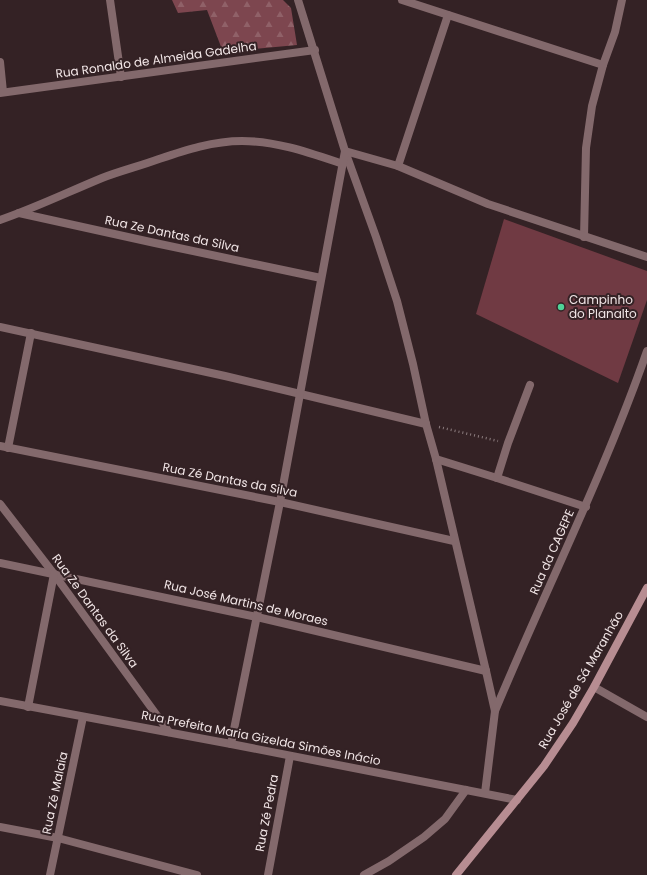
<svg xmlns="http://www.w3.org/2000/svg" width="647" height="875" font-family="Poppins,sans-serif">
	<style>
		.grass { fill: #703a43 }
		.forest { fill: url(#forest-firs) }
		.lines { fill: none; stroke-linecap: round; stroke-linejoin: round }
		.path { stroke: #8c7d7f; stroke-width: 2.5; stroke-dasharray: 1 3; stroke-linecap: butt }
		.street { stroke: #83696c; stroke-width: 8 }
		.secondary { stroke: #b78d92; stroke-width: 8 }
		.poi-dot { fill: #50d398; stroke: #342225; stroke-width: 1.5 }
		.labels { text-anchor: middle; stroke-width: 4; stroke-linejoin: round; paint-order: stroke }
		.street-label { font-size: 12px; fill: #f2e6e7; stroke: #342225 }
		.poi-label { font-size: 12px; fill: #f2e6e7; stroke: #342225; text-anchor: start }
	</style>
	<defs>
		<pattern id="forest-firs" width="22" height="20" patternUnits="userSpaceOnUse"><rect width="22" height="20" fill="#7d464f"/><path d="M5 1l3.5 6h-7zM16 11l3.5 6h-7z" fill="#906168"/></pattern>
	</defs>
	<rect width="100%" height="100%" fill="#342225"/>
	<polygon class="grass" points="504,219 647,271 647,300 618,383 476,314"/>
	<polygon class="forest" points="172,0 283,0 291,8 297,45 223,52 207,10 178,13"/>
	<g class="lines">
		<polyline class="path" points="439,427 498,441"/>
		<g class="street">
			<polyline points="110,0 121,77"/>
			<polyline points="298,0 345,151 376,237 397,301 413,364 426,424 436,459 486,671 495,711 485,793"/>
			<polyline points="402,0 603,65"/>
			<polyline points="0,62 3,92"/>
			<polyline points="0,93 315,50"/>
			<polyline points="398,166 448,15"/>
			<polyline points="19,213 155,243 321,278"/>
			<path d="M0,220C35,208 68,192 102,178C120,171 140,166 159,159C186,150 213,141 242,141C277,141 310,153 343,164"/>
			<polyline points="584,237 586,148 592,106 603,65 615,32 622,0"/>
			<polyline points="0,327 225,376 426,424"/>
			<polyline points="0,446 280,502 454,541"/>
			<polyline points="8,448 31,333"/>
			<polyline points="436,459 497,478 586,507"/>
			<polyline points="497,478 508,443 530,385"/>
			<polyline points="0,504 54,574 169,732"/>
			<polyline points="0,563 257,617 486,671"/>
			<polyline points="594,687 647,717"/>
			<polyline points="0,701 231,744 517,800"/>
			<polyline points="28,707 54,574"/>
			<path d="M495,711C545,591 604,474 647,351"/>
			<polyline points="231,744 280,502 345,151 398,166 488,204 647,257"/>
			<polyline points="0,827 58,838 197,875"/>
			<polyline points="50,875 83,717"/>
			<polyline points="268,875 290,756"/>
			<polyline points="364,875 389,861 424,837 445,819 466,790"/>
		</g>
		<polyline class="secondary" points="456,875 544,766 573,723 594,687 647,588"/>
	</g>
	<circle class="poi-dot" cx="561" cy="307" r="4"/>
	<g class="labels">
		<g class="street-label">
			<text transform="translate(156 60) rotate(-8)" y="4">Rua Ronaldo de Almeida Gadelha</text>
			<text transform="translate(172 234) rotate(12)" y="4">Rua Ze Dantas da Silva</text>
			<text transform="translate(230 480) rotate(11)" y="4">Rua Zé Dantas da Silva</text>
			<text transform="translate(552 552) rotate(-66)" y="4">Rua da CAGEPE</text>
			<text transform="translate(246 603) rotate(13)" y="4">Rua José Martins de Moraes</text>
			<text transform="translate(95 611) rotate(54)" y="4">Rua Ze Dantas da Silva</text>
			<text transform="translate(581 680) rotate(-60)" y="4">Rua José de Sá Maranhão</text>
			<text transform="translate(261 738) rotate(11)" y="4">Rua Prefeita Maria Gizelda Simões Inácio</text>
			<text transform="translate(55 793) rotate(-78)" y="4">Rua Zé Malaia</text>
			<text transform="translate(267 813) rotate(-79)" y="4">Rua Zé Pedra</text>
		</g>
		<g class="poi-label">
			<text x="569" y="304">Campinho<tspan x="569" dy="14">do Planalto</tspan></text>
		</g>
	</g>
</svg>
